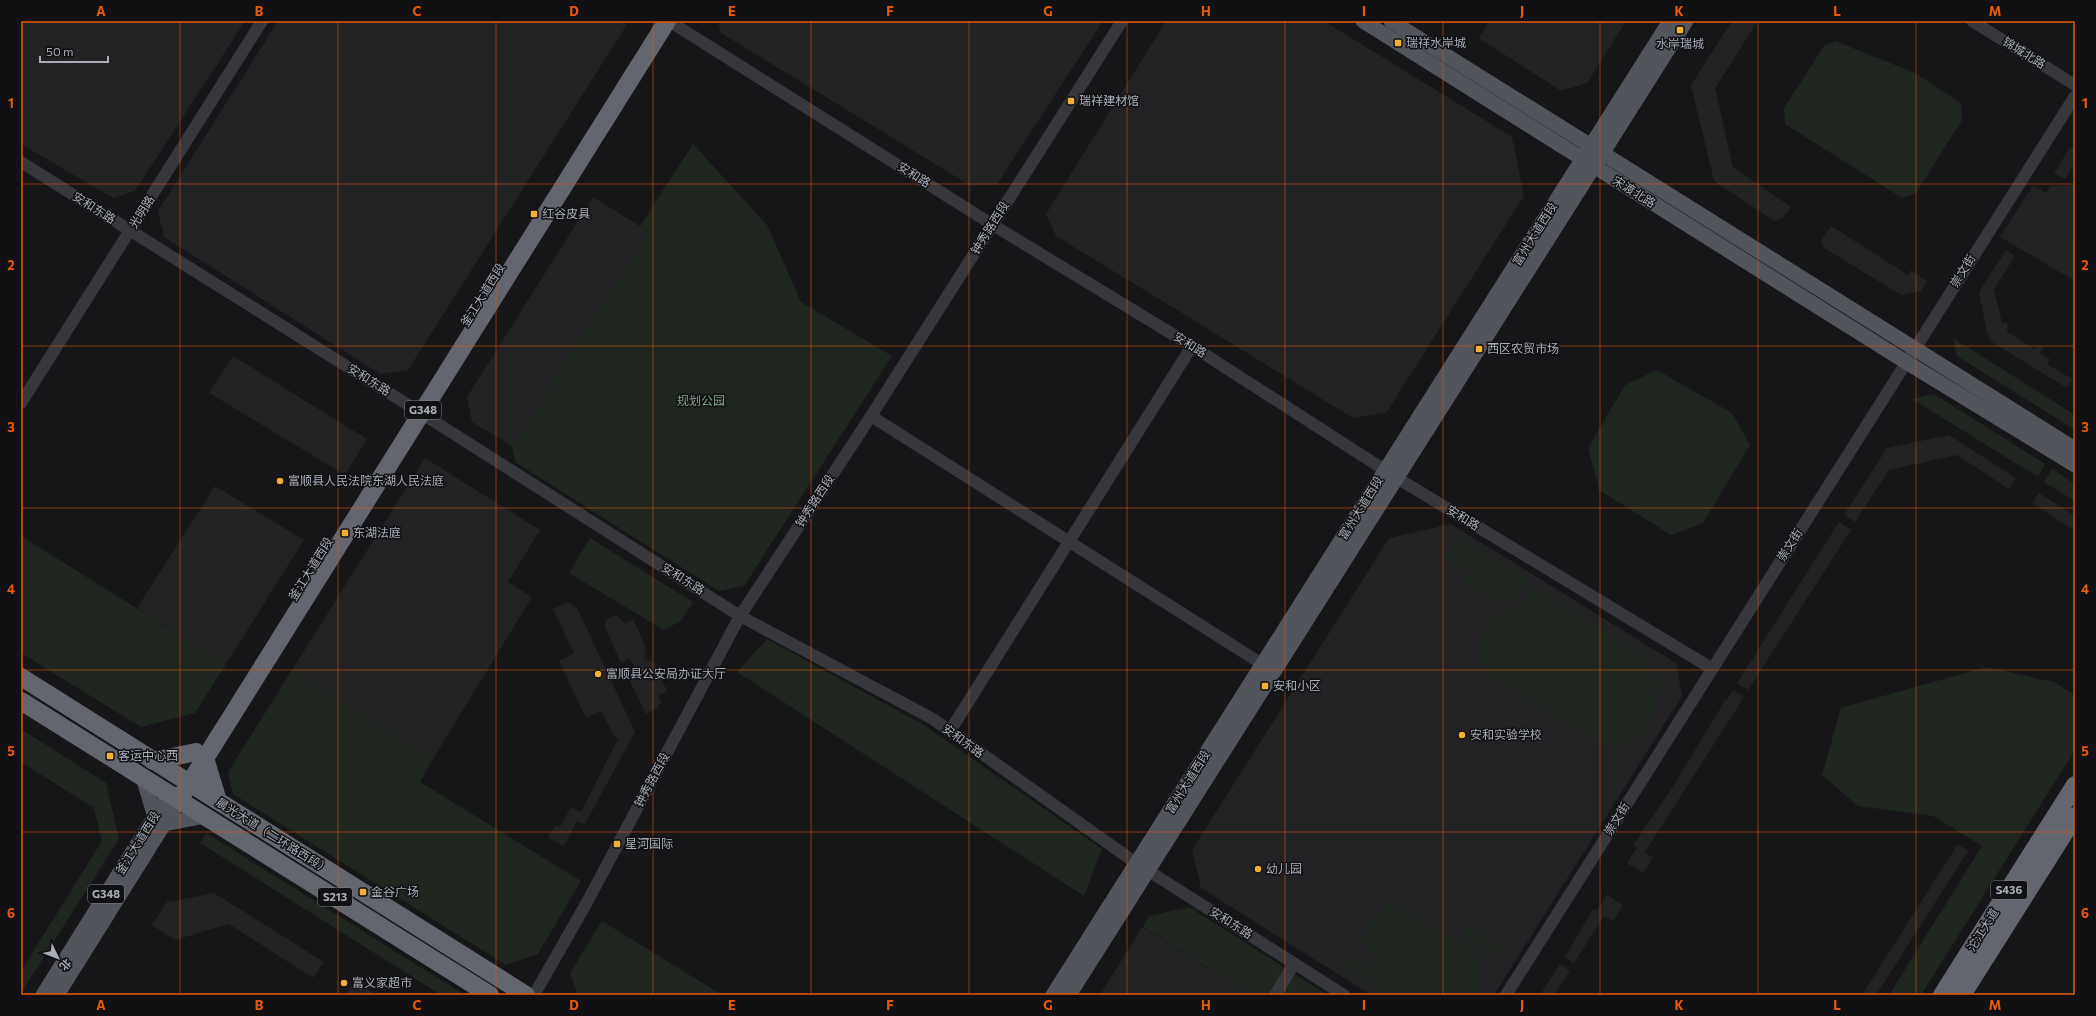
<svg xmlns="http://www.w3.org/2000/svg" width="2096" height="1016" font-family="Commissioner,'Noto Sans SC',sans-serif">
	<style>
		.built { fill: #222225 }
		.green { fill: #1e261f }
		.lines { fill: none; stroke-linecap: round; stroke-linejoin: round }
		.minor { stroke: #37383d; stroke-width: 12 }
		.major { stroke: #53555c; stroke-width: 15 }
		.highway { stroke: #63666e; stroke-width: 18 }
		.grid { fill: none; stroke: #e8590c; stroke-width: 1; stroke-opacity: 0.55 }
		.poi-dot { fill: #f2b134; stroke: #111113; stroke-width: 1.5 }
		.labels { text-anchor: middle; stroke-width: 3; stroke-linejoin: round; paint-order: stroke }
		.shield { fill: #111113; stroke: #7b7e86; stroke-width: 1 }
		.shield-label { font-size: 11px; font-weight: bold; fill: #a8adb8 }
		.poi-label { font-size: 12px; fill: #a8adb8; stroke: #111113; text-anchor: start }
		.street-label { font-size: 12px; fill: #a8adb8; stroke: #111113 }
		.park-label { font-size: 12px; fill: #7fa381; stroke: #111113 }
		.neatline { fill: none; stroke: #e8590c; stroke-width: 1.5 }
		.grid-label { font-size: 13px; text-anchor: middle; font-weight: bold; fill: #e8590c }
	</style>
	<rect width="100%" height="100%" fill="#161618"/>
	<g class="built">
		<polygon points="21,21 245,21 135,191 113,198 21,144"/>
		<polygon points="278,21 625,21 626,26 408,370 380,374 164,237 158,211"/>
		<polygon points="718,21 1103,21 997,184 971,186 721,33"/>
		<polygon points="1166,21 1324,21 1512,137 1524,196 1386,413 1353,418 1056,236 1046,214"/>
		<polygon points="1489,21 1626,21 1587,83 1561,91 1479,38"/>
		<polygon points="1732,21 1758,21 1715,88 1733,167 1791,207 1782,219 1774,221 1714,181 1691,85"/>
		<polygon points="2075,144 2075,163 2065,179 2054,173 2069,149 2075,147"/>
		<polygon points="2033,185 2046,193 2050,186 2075,185 2075,281 2000,237"/>
		<polygon points="593,197 648,231 512,446 472,422 467,397"/>
		<polygon points="1831,226 1908,275 1911,270 1927,281 1921,291 1901,295 1824,248 1821,241"/>
		<polygon points="2006,250 2015,256 1993,291 1995,293 2002,323 2007,323 2008,328 2006,331 2035,349 2038,345 2043,348 2040,353 2050,359 2047,364 2072,379 2067,388 1990,341 1988,333 1987,333 1979,292"/>
		<polygon points="233,356 367,439 345,475 209,393"/>
		<polygon points="1949,435 2016,478 2009,489 1957,455 1889,470 1855,522 1844,515 1887,448"/>
		<polygon points="425,458 540,530 508,582 532,597 433,759 292,670"/>
		<polygon points="215,486 304,540 226,664 137,608"/>
		<polygon points="2039,493 2075,516 2075,531 2032,503"/>
		<polygon points="1839,522 1851,530 1748,690 1737,683"/>
		<polygon points="1451,524 1676,663 1682,696 1494,995 1371,995 1201,888 1192,850 1389,538"/>
		<polygon points="568,602 577,608 635,732 585,824 577,821 564,846 548,838 555,825 560,827 571,807 581,812 618,739 614,736 601,711 586,718 559,661 574,653 553,609"/>
		<polygon points="615,615 622,620 624,624 633,619 647,650 644,651 646,655 644,656 646,660 648,659 649,662 652,660 667,691 658,696 661,702 657,708 646,714 626,673 635,669 630,659 621,663 605,627 606,620"/>
		<polygon points="1733,690 1744,697 1645,852 1653,858 1643,873 1627,863 1637,848 1633,845 1674,785 1726,699 1727,700"/>
		<polygon points="1958,844 1968,851 1876,995 1862,995"/>
		<polygon points="214,893 324,962 313,978 229,924 175,940 152,925 167,902"/>
		<polygon points="1607,895 1623,905 1613,921 1604,916 1574,963 1565,957 1593,909 1597,911"/>
		<polygon points="1142,927 1251,995 1100,995"/>
		<polygon points="1560,964 1570,971 1554,995 1540,995"/>
		<polygon points="354,981 377,995 345,995"/>
	</g>
	<g class="green">
		<polygon points="1835,41 1915,73 1961,103 1962,120 1916,193 1902,198 1785,124 1784,108 1824,46"/>
		<polygon points="693,144 767,225 801,302 892,356 744,586 719,591 515,462 512,446 648,231 640,226"/>
		<polygon points="2075,238 2075,277 2058,266"/>
		<polygon points="1953,338 2075,415 2075,430 1957,356"/>
		<polygon points="1657,370 1732,413 1750,445 1703,523 1671,535 1599,490 1588,448 1625,385"/>
		<polygon points="1934,394 2045,464 2038,477 1912,399"/>
		<polygon points="2052,469 2075,484 2075,501 2044,482"/>
		<polygon points="1459,535 1528,580 1514,601 1506,597 1500,606 1464,583 1470,573 1445,557"/>
		<polygon points="21,536 226,664 195,713 141,727 21,653"/>
		<polygon points="590,538 693,602 681,621 664,630 569,573"/>
		<path d="M1533,587L1653,661L1647,671L1665,682C1662,687 1658,692 1655,698C1653,703 1654,709 1653,714C1648,739 1627,750 1603,744L1494,679C1489,672 1483,666 1481,658C1476,640 1488,619 1503,610C1508,607 1515,607 1521,605Z"/>
		<polygon points="767,639 924,725 1102,849 1084,896 737,672"/>
		<polygon points="1986,667 2054,682 2075,695 2075,750 1921,995 1889,995 1982,846 1933,816 1858,806 1822,775 1841,708"/>
		<polygon points="292,670 433,759 420,782 581,881 538,954 506,965 233,794 228,772"/>
		<polygon points="21,729 106,783 119,839 21,993 21,971 102,841 94,808 21,762"/>
		<polygon points="206,833 465,995 441,995 200,843"/>
		<path d="M1388,901L1484,958L1479,967L1481,983L1475,995H1429L1426,993L1424,995H1389L1344,966L1351,955L1371,968L1376,962L1368,953L1363,935C1370,921 1380,914 1388,901Z"/>
		<polygon points="1189,907 1328,995 1251,995 1143,927 1149,916"/>
		<polygon points="602,921 722,995 578,995 570,973"/>
		<polygon points="1466,924 1502,946 1495,958 1459,935"/>
	</g>
	<g class="lines">
		<g class="minor">
			<polyline points="669,21 993,225 1192,346 1397,478 1711,668"/>
			<polyline points="1972,21 2075,85"/>
			<polyline points="21,162 421,413 740,616 933,719 1136,863 1344,995"/>
			<polyline points="21,403 262,21"/>
			<polyline points="871,416 1262,664"/>
			<polyline points="950,731 1192,346"/>
			<polyline points="534,995 586,904 740,616 871,416 1122,21"/>
			<polyline points="1275,995 1294,964"/>
			<polyline points="1506,995 2075,96"/>
		</g>
		<g class="major">
			<polyline points="1363,21 1906,362 2075,465"/>
			<polyline points="1391,21 2075,449"/>
			<polyline points="143,777 155,817"/>
			<polyline points="164,824 205,816"/>
			<polyline points="43,995 169,794"/>
			<polyline points="57,995 179,800"/>
			<polyline points="1053,995 1670,21"/>
			<polyline points="1069,995 1686,21"/>
		</g>
		<g class="highway">
			<polyline points="21,677 526,995"/>
			<polyline points="21,701 490,995"/>
			<polyline points="205,758 218,801"/>
			<polyline points="153,761 196,752"/>
			<polyline points="179,800 667,21"/>
			<polyline points="1942,995 2075,785"/>
			<polyline points="1962,995 2075,816"/>
		</g>
	</g>
	<path class="grid" d="M180,21V995M338,21V995M496,21V995M653,21V995M811,21V995M969,21V995M1127,21V995M1285,21V995M1443,21V995M1600,21V995M1758,21V995M1916,21V995M21,184H2075M21,346H2075M21,508H2075M21,670H2075M21,832H2075"/>
	<g class="poi-dot">
		<rect x="1676" y="26" width="8" height="8" rx="2"/>
		<rect x="1394" y="39" width="8" height="8" rx="2"/>
		<rect x="1067" y="97" width="8" height="8" rx="2"/>
		<rect x="530" y="210" width="8" height="8" rx="2"/>
		<rect x="1475" y="345" width="8" height="8" rx="2"/>
		<circle cx="280" cy="481" r="4"/>
		<rect x="341" y="529" width="8" height="8" rx="2"/>
		<circle cx="598" cy="674" r="4"/>
		<rect x="1261" y="682" width="8" height="8" rx="2"/>
		<circle cx="1462" cy="735" r="4"/>
		<rect x="106" y="752" width="8" height="8" rx="2"/>
		<rect x="613" y="840" width="8" height="8" rx="2"/>
		<circle cx="1258" cy="869" r="4"/>
		<rect x="359" y="888" width="8" height="8" rx="2"/>
		<circle cx="344" cy="983" r="4"/>
	</g>
	<g class="labels">
		<g class="shield">
			<rect x="405" y="401" width="36" height="18" rx="3"/>
			<rect x="1991" y="881" width="36" height="18" rx="3"/>
			<rect x="88" y="885" width="36" height="18" rx="3"/>
			<rect x="318" y="888" width="34" height="18" rx="3"/>
		</g>
		<g class="shield-label">
			<text x="423" y="414">G348</text>
			<text x="2009" y="894">S436</text>
			<text x="106" y="898">G348</text>
			<text x="335" y="901">S213</text>
		</g>
		<g class="poi-label">
			<text x="1406" y="47">瑞祥水岸城</text>
			<text x="1680" y="48" text-anchor="middle">水岸瑞城</text>
			<text x="1079" y="105">瑞祥建材馆</text>
			<text x="542" y="218">红谷皮具</text>
			<text x="1487" y="353">西区农贸市场</text>
			<text x="288" y="485">富顺县人民法院东湖人民法庭</text>
			<text x="353" y="537">东湖法庭</text>
			<text x="606" y="678">富顺县公安局办证大厅</text>
			<text x="1273" y="690">安和小区</text>
			<text x="1470" y="739">安和实验学校</text>
			<text x="118" y="760">客运中心西</text>
			<text x="625" y="848">星河国际</text>
			<text x="1266" y="873">幼儿园</text>
			<text x="371" y="896">金谷广场</text>
			<text x="352" y="987">富义家超市</text>
		</g>
		<g class="street-label">
			<text transform="translate(2024 53) rotate(32)" y="4">锦城北路</text>
			<text transform="translate(914 175) rotate(32)" y="4">安和路</text>
			<text transform="translate(1634 192) rotate(32)" y="4">宋渡北路</text>
			<text transform="translate(94 208) rotate(32)" y="4">安和东路</text>
			<text transform="translate(142 212) rotate(-58)" y="4">光明路</text>
			<text transform="translate(990 228) rotate(-58)" y="4">钟秀路西段</text>
			<text transform="translate(1535 234) rotate(-58)" y="4">富州大道西段</text>
			<text transform="translate(1963 271) rotate(-58)" y="4">崇文街</text>
			<text transform="translate(483 295) rotate(-58)" y="4">釜江大道西段</text>
			<text transform="translate(1190 345) rotate(32)" y="4">安和路</text>
			<text transform="translate(369 380) rotate(32)" y="4">安和东路</text>
			<text transform="translate(815 501) rotate(-57)" y="4">钟秀路西段</text>
			<text transform="translate(1361 508) rotate(-58)" y="4">富州大道西段</text>
			<text transform="translate(1463 518) rotate(31)" y="4">安和路</text>
			<text transform="translate(1790 545) rotate(-57)" y="4">崇文街</text>
			<text transform="translate(311 569) rotate(-58)" y="4">釜江大道西段</text>
			<text transform="translate(683 579) rotate(32)" y="4">安和东路</text>
			<text transform="translate(963 741) rotate(36)" y="4">安和东路</text>
			<text transform="translate(652 780) rotate(-62)" y="4">钟秀路西段</text>
			<text transform="translate(1188 782) rotate(-58)" y="4">富州大道西段</text>
			<text transform="translate(1617 819) rotate(-58)" y="4">崇文街</text>
			<text transform="translate(273 836) rotate(32)" y="4">晨光大道（二环路西段）</text>
			<text transform="translate(138 843) rotate(-58)" y="4">釜江大道西段</text>
			<text transform="translate(1231 923) rotate(32)" y="4">安和东路</text>
			<text transform="translate(1983 930) rotate(-58)" y="4">沱江大道</text>
		</g>
		<g class="park-label">
			<text x="701" y="405">规划公园</text>
		</g>
	</g>
	<rect width="2096" height="1016" fill="none" stroke="#111113" stroke-width="44"/>
	<g transform="translate(58 958) rotate(133)" stroke="#111113" stroke-width="3" paint-order="stroke">
	<path d="M0-3L7 15L0 10L-7 15Z" fill="#a8adb8"/>
	<text y="-6" font-size="11" font-weight="bold" text-anchor="middle" fill="#a8adb8">北</text>
	</g>
	<path d="M40 56v6h68v-6" fill="none" stroke="#a8adb8" stroke-width="2"/>
	<text x="46" y="56" font-size="12" fill="#a8adb8" stroke="#111113" stroke-width="3" paint-order="stroke">50 m</text>
	<rect x="22" y="22" width="2052" height="972" class="neatline"/>
	<g class="grid-label">
		<text x="101" y="16">A</text>
		<text x="259" y="16">B</text>
		<text x="417" y="16">C</text>
		<text x="574" y="16">D</text>
		<text x="732" y="16">E</text>
		<text x="890" y="16">F</text>
		<text x="1048" y="16">G</text>
		<text x="1206" y="16">H</text>
		<text x="1364" y="16">I</text>
		<text x="1522" y="16">J</text>
		<text x="1679" y="16">K</text>
		<text x="1837" y="16">L</text>
		<text x="1995" y="16">M</text>
		<text x="11" y="108">1</text>
		<text x="2085" y="108">1</text>
		<text x="11" y="270">2</text>
		<text x="2085" y="270">2</text>
		<text x="11" y="432">3</text>
		<text x="2085" y="432">3</text>
		<text x="11" y="594">4</text>
		<text x="2085" y="594">4</text>
		<text x="11" y="756">5</text>
		<text x="2085" y="756">5</text>
		<text x="11" y="918">6</text>
		<text x="2085" y="918">6</text>
		<text x="101" y="1010">A</text>
		<text x="259" y="1010">B</text>
		<text x="417" y="1010">C</text>
		<text x="574" y="1010">D</text>
		<text x="732" y="1010">E</text>
		<text x="890" y="1010">F</text>
		<text x="1048" y="1010">G</text>
		<text x="1206" y="1010">H</text>
		<text x="1364" y="1010">I</text>
		<text x="1522" y="1010">J</text>
		<text x="1679" y="1010">K</text>
		<text x="1837" y="1010">L</text>
		<text x="1995" y="1010">M</text>
	</g>
</svg>
